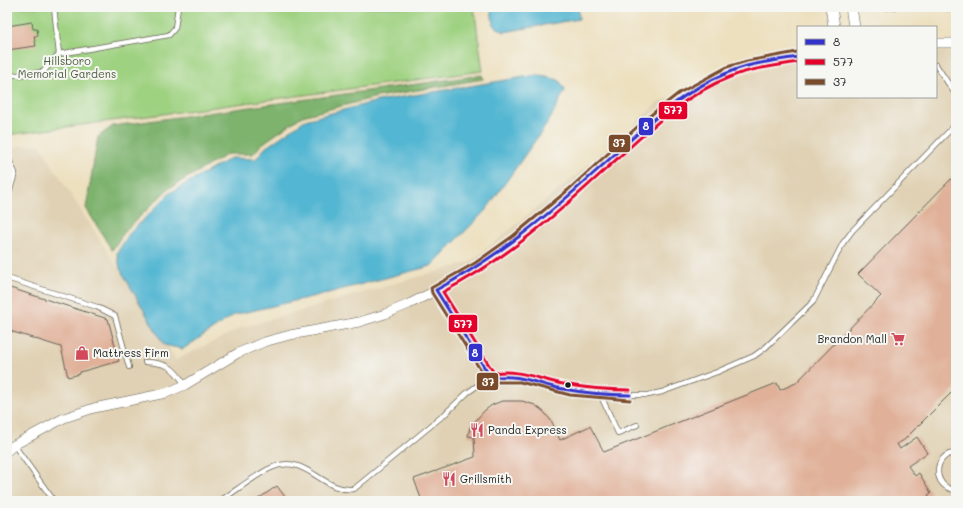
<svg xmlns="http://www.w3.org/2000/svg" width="963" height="508" font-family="Mali,sans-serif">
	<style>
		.built { fill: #e0d1b4 }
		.green { fill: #9ed180; stroke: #5d764e }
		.forest { fill: #7eb36e; stroke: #4d6845 }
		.water { fill: #53b6d2; stroke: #386977 }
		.building { fill: #e0b098 }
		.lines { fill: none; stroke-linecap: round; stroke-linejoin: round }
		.service-casing { stroke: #656155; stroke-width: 6 }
		.minor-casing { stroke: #656155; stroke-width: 10 }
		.tertiary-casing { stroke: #656155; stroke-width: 12 }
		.service { stroke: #fff; stroke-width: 4.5 }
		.minor { stroke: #fff; stroke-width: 9 }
		.tertiary { stroke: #fff; stroke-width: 11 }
		.bus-1-casing { stroke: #f6f6f2; stroke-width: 6 }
		.bus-2-casing { stroke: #f6f6f2; stroke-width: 6 }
		.bus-3-casing { stroke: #f6f6f2; stroke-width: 6 }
		.bus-1 { stroke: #33c; stroke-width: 3 }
		.bus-2 { stroke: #e4002b; stroke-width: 3 }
		.bus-3 { stroke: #7a4b2a; stroke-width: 3 }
		.bus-dot { fill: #1c1c1c; stroke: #f6f6f2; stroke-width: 1.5 }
		.labels { text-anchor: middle; stroke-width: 4; stroke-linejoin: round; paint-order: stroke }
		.park-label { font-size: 11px; fill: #4a5b3f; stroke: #f6f6f2 }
		.poi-label { font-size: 11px; fill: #1c1c1c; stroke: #f6f6f2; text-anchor: start }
		.line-badge { stroke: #f6f6f2; stroke-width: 1.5 }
		.badge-label { font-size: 11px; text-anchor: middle; font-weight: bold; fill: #fff }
	</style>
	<rect width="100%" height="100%" fill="#f6f6f2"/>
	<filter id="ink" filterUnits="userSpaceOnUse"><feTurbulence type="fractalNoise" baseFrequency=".025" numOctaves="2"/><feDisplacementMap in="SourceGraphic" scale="8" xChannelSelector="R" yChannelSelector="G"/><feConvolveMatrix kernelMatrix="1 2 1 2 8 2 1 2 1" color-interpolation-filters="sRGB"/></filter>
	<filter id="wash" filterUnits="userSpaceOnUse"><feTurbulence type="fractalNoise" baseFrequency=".012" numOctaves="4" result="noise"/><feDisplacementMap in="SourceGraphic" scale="16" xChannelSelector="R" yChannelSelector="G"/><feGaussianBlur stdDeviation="0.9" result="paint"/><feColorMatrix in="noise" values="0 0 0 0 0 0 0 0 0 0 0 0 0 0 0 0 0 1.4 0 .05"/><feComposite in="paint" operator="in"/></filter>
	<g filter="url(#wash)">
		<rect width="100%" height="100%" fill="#ede0bf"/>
		<polygon class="built" points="956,42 956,501 7,501 7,148 39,144 176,360 241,328 470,262 572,179 632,127 658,102 798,58 798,97 936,97 936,43"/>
		<polygon class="green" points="7,7 474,7 483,71 7,135"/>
		<polygon class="forest" points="482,75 483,79 377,97 302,116 262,144 253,154 228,154 168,189 125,231 112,250 86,208 98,137 113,126"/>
		<g class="water">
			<polygon points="491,7 578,7 579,19 504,32 493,25"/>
			<polygon points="537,75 559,80 565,90 549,121 486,210 431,266 324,294 234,315 183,349 164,345 120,269 117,253 129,234 170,193 231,158 256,159 265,148 305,120 378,101"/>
		</g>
		<g id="blocks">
			<g class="building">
				<polygon points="32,22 33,29 37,29 38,36 34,36 36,46 7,50 7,26"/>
				<polygon points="956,174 956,388 904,440 897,444 900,449 917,437 927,453 908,466 915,476 919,473 931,493 928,495 932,501 422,501 414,479 475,457 474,437 468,436 470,427 484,411 492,405 502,401 522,401 535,405 544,412 552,422 560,440 590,426 604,452 777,383 780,390 796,383 881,296 858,274"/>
				<polygon points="7,287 108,319 119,361 80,372 80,374 68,377 61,347 7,330"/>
				<polygon points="277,486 288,501 255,501"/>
			</g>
		</g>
	</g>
	<g filter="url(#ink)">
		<use href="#blocks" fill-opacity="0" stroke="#656155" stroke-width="1"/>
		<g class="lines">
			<defs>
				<g id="service">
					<polyline points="877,7 877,8 894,7"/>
					<polyline points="935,7 956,9"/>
					<polyline points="59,54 169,35 175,28 178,7"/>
					<polyline points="936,65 956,95"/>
					<polyline points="7,75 17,75 43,72 59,54 54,7"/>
					<polyline points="7,160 9,160 15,173 7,200"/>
					<polyline points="7,278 97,307 115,316 129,367"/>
					<polyline points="436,290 491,378"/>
					<path d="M145,362C167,363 173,366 185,385"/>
					<polyline points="600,394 618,433 637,425"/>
					<polyline points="14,445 54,501"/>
					<path d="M956,453C933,453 931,488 956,490"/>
					<path d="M220,501C234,492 257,474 271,468C306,452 322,493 354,489L445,414L467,393L481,383L491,378L500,376L526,377L560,389L609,395H648L662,392L717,372L754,356L765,348L813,302L843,243L853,230L956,124"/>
				</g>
				<g id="minor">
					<polyline points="936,43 956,43"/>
					<polyline points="7,451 14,445 64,418 94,408 166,393 185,385 238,353 264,342 290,335 359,322 385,314 409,304 461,278 505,250 588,179 656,115 693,89 720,75 742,68 798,57"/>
				</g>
				<g id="tertiary">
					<polyline points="831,7 834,27"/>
					<polyline points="851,7 854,27"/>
				</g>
			</defs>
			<use href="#service" class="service-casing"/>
			<use href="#minor" class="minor-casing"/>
			<use href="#tertiary" class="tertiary-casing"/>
			<use href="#service" class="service"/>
			<use href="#minor" class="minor"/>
			<use href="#tertiary" class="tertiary"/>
			<defs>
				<path id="bus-1" d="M630,395C607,395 585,393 563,389C535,384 521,373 491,378L436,290C495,259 545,218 594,173C636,136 675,94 727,73C749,63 774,61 798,57"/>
				<path id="bus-2" d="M630,390C608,390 585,388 563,384C538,379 519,369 494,373L443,292C505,260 556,215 607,168C645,134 681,96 730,77C752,68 775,66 798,62"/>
				<polyline id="bus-3" points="630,400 570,395 520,382 488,382 432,293 431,288 475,263 513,236 568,190 647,118 679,93 727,67 747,61 797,52"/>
			</defs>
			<use href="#bus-1" class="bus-1-casing"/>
			<use href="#bus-2" class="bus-2-casing"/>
			<use href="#bus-3" class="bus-3-casing"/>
			<use href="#bus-1" class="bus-1"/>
			<use href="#bus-2" class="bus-2"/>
			<use href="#bus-3" class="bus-3"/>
		</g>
	</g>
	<defs>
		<symbol id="supermarket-bare" viewBox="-9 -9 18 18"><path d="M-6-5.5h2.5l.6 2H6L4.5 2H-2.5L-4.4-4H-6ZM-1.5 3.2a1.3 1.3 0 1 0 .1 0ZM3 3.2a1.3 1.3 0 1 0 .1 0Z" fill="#d1495b" stroke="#f6f6f2" stroke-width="2.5" paint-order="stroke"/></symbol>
		<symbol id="shop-bare" viewBox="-9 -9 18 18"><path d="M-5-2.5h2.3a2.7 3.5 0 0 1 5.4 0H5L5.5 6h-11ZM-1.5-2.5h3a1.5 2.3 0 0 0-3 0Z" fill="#d1495b" stroke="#f6f6f2" stroke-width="2.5" paint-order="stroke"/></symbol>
		<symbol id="restaurant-bare" viewBox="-9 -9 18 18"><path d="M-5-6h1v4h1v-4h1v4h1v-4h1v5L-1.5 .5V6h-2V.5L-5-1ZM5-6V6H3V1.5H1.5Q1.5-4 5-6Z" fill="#d1495b" stroke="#f6f6f2" stroke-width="2.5" paint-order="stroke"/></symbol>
	</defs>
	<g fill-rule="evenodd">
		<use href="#supermarket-bare" x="888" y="329" width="20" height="20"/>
		<use href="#shop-bare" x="72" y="343" width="20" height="20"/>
		<use href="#restaurant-bare" x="467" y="420" width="20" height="20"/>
		<use href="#restaurant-bare" x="439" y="469" width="20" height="20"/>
	</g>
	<circle class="bus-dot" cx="568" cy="385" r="3.5"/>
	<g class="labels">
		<g class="park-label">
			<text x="67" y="65">Hillsboro<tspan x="67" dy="13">Memorial Gardens</tspan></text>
		</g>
		<g class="poi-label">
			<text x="887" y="343" text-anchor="end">Brandon Mall</text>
			<text x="93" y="357">Mattress Firm</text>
			<text x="488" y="434">Panda Express</text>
			<text x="460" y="483">Grillsmith</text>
		</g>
	</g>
	<g class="line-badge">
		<rect x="658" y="101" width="30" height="19" rx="4" fill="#e4002b"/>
		<rect x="638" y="117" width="16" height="19" rx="4" fill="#33c"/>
		<rect x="608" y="134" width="23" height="19" rx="4" fill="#7a4b2a"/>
		<rect x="448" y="314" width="30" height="19" rx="4" fill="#e4002b"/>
		<rect x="468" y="343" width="15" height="19" rx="4" fill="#33c"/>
		<rect x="476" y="372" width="23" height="19" rx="4" fill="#7a4b2a"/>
	</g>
	<g class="badge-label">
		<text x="673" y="114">577</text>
		<text x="646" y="130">8</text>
		<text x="619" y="147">37</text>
		<text x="463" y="328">577</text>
		<text x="475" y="357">8</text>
		<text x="488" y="386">37</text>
	</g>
	<rect width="963" height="508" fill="none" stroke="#f6f6f2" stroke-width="24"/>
	<rect x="797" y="26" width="140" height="72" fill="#f6f6f2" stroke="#9f9f9c"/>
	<rect x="805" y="39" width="20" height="6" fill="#3333cc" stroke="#9f9f9c"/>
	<text x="833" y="46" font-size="12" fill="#1c1c1c">8</text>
	<rect x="805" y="59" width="20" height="6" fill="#e4002b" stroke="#9f9f9c"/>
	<text x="833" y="66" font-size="12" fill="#1c1c1c">577</text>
	<rect x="805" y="79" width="20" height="6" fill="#7a4b2a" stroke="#9f9f9c"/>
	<text x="833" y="86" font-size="12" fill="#1c1c1c">37</text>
</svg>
